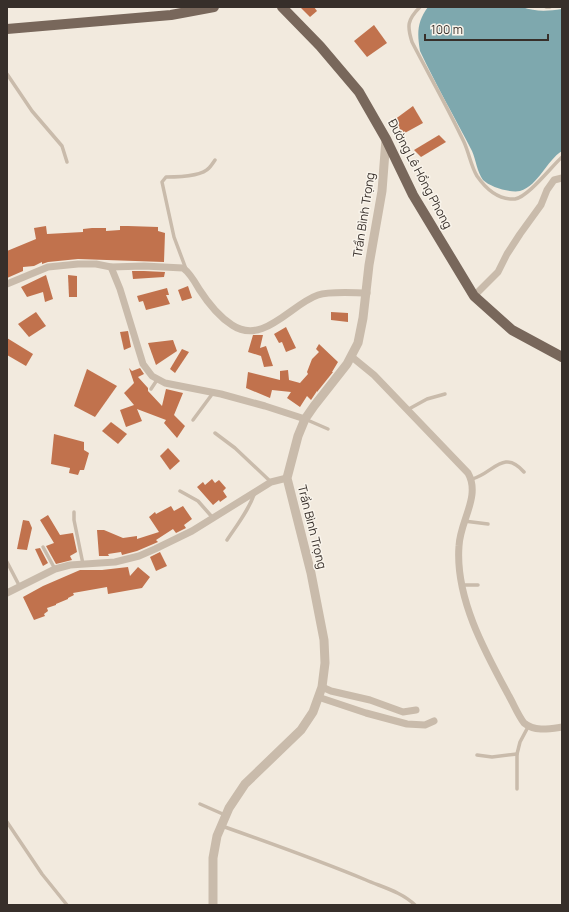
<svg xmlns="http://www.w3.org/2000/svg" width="569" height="912" font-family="Manrope,sans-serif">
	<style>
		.water { fill: #7ea8ae }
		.building { fill: #c1724d }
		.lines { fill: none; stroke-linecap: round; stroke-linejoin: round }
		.service { stroke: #c9bbab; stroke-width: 3.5 }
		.minor { stroke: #c9bbab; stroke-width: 7 }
		.tertiary { stroke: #c9bbab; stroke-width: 9 }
		.primary { stroke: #78675b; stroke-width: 10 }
		.labels { text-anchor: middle; stroke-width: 3; stroke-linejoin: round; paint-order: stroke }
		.street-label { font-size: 12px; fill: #372f2a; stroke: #f9f4eb }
	</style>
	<rect width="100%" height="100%" fill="#f2eade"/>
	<path class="water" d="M428,7H522C536,12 548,11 562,9V151C546,161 539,185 520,191C510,193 490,187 483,180C477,172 476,160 472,151C455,118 436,85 420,51C417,33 417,22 428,7Z"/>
	<g class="building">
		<polygon points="300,7 314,7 317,11 310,17"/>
		<polygon points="374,25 387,43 367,57 354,41"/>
		<polygon points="413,106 423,123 403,134 394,120"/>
		<polygon points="439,135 446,142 421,157 414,150"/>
		<polygon points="46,226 47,234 83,232 83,229 92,228 106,228 106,231 120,230 120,226 128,226 158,227 158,231 165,233 164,262 78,259 48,262 42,264 42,262 34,266 23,267 23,271 7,278 7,251 36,239 34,228"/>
		<polygon points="132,271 144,271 165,272 164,277 133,279"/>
		<polygon points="46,275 53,299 45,302 43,292 27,297 21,287"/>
		<polygon points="68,275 77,276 77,297 69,297"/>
		<polygon points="188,286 192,298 182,301 178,290"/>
		<polygon points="167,288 169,295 166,295 170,304 146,310 143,301 139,302 137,296"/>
		<polygon points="36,312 46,326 29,337 18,324"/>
		<polygon points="331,312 348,313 348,322 331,320"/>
		<polygon points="286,327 296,348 286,352 282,342 279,343 274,334"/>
		<polygon points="128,331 131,347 124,350 120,332"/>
		<polygon points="253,335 263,335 260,348 266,346 273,366 264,367 261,356 248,352"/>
		<polygon points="7,338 33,354 26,366 7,355"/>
		<polygon points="173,340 177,351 156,365 148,343"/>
		<polygon points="319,344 338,362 332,372 333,372 317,392 317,391 311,400 307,396 300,407 287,398 291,392 272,390 270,398 246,388 248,372 280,380 280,371 288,370 289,380 300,383 308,374 307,372 312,359 319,352 316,349"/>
		<polygon points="182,349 189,352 175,373 170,369"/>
		<polygon points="129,368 132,371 140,368 144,374 138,377 148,388 148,391 162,406 166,389 183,393 174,415 185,426 177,438 164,423 166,420 137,409 142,421 126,427 120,410 134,405 124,393 134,383"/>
		<polygon points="87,369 117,386 95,417 74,406"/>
		<polygon points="111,422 127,434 118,444 102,431"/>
		<polygon points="54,434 84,442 84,450 89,453 84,470 80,470 78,475 69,473 70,468 51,464"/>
		<polygon points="168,448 180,461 170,470 160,456"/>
		<polygon points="212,479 215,483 219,480 226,488 223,491 227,497 220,502 219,500 213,505 197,487 203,482 205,485"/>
		<polygon points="171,506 174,511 183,506 192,519 184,525 186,528 176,533 173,529 156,540 158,542 137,551 122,555 121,552 108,554 109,556 99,556 97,530 104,530 123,538 137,536 137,539 159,532 149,517 155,512 156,514"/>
		<polygon points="48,515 60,535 73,533 77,552 70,556 72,560 56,564 46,546 54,543 40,520"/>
		<polygon points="23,520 29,521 32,528 27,550 17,549"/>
		<polygon points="40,548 48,563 43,566 35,549"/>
		<polygon points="160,552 167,566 156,571 150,557"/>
		<polygon points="128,567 130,576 138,567 150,577 142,588 108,594 107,587 73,593 74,595 68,598 68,599 56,604 56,605 47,608 48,611 44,614 45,616 34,620 23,597 43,586 80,570 102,570"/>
	</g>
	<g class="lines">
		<g class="service">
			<path d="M420,7C407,20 407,26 412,42C429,75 448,108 464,142C469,153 471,166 477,176C486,189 499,200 515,199C528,197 551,167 562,157"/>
			<polyline points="546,7 550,7"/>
			<polyline points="7,74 32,111 62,146 67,162"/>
			<path d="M186,269L174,237L162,182L166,177C177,177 201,177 209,168C211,166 213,163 215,160"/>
			<polyline points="151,389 157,380"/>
			<polyline points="407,410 427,399 445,394"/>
			<polyline points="305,419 328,429"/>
			<polyline points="193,420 213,393"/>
			<polyline points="215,433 235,448 271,482"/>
			<path d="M472,479C493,474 503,448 524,472"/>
			<polyline points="180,491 198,501 213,518"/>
			<polyline points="74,512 74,520 83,564"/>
			<polyline points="464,521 488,524"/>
			<path d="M227,540C237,525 249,510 255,492"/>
			<polyline points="43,547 55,569"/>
			<polyline points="7,562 20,587"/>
			<polyline points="462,585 478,585"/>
			<polyline points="477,755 492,757 517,754"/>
			<polyline points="517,789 517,754 520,742 528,727"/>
			<polyline points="200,804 225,815"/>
			<polyline points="7,822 42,874 67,905"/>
			<path d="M222,826C270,843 318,860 366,880C382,887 402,892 415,905"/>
		</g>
		<g class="minor">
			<polyline points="111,267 120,289 143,364 152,376 165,383 221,394 265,406 305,419"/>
			<path d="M7,284L48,267L78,264H96L111,267L144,266L183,268C190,273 195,282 199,289C208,303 218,316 232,325C263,346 291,304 318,295C330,291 354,293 367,293"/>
			<polyline points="474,296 498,272 507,254 520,234 541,205 547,190 554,180 562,178"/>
			<path d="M352,357L374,375L468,473C481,496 460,521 459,546C455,598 485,652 509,696C514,705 518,715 524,723C535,732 549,729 562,727"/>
			<polyline points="7,593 55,569 70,565 115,562 139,556 155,549 192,531 271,482 287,478"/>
			<polyline points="322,687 331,691 370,700 403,712 416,710"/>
			<polyline points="318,697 366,713 407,724 425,725 434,721"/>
		</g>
		<polyline class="tertiary" points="213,905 213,858 217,836 229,808 245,784 301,730 313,712 322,687 325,663 324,640 311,573 287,478 298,436 305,419 314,406 347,364 358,343 363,318 369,265 382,191 386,139"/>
		<g class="primary">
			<polyline points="282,7 320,46 359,92 386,139 413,195 474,296 512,330 562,357"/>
			<polyline points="7,29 171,15 214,7"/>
		</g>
	</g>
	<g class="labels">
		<g class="street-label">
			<text transform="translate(420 174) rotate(62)" y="4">Đường Lê Hồng Phong</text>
			<text transform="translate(364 215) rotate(-81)" y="4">Trần Bình Trọng</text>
			<text transform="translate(312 527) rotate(76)" y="4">Trần Bình Trọng</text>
		</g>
	</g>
	<rect width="569" height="912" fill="none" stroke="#372f2a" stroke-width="16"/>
	<path d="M425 34v6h123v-6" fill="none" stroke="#372f2a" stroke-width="2"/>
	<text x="431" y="34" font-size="12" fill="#372f2a" stroke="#f9f4eb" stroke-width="3" paint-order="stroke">100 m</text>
</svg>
